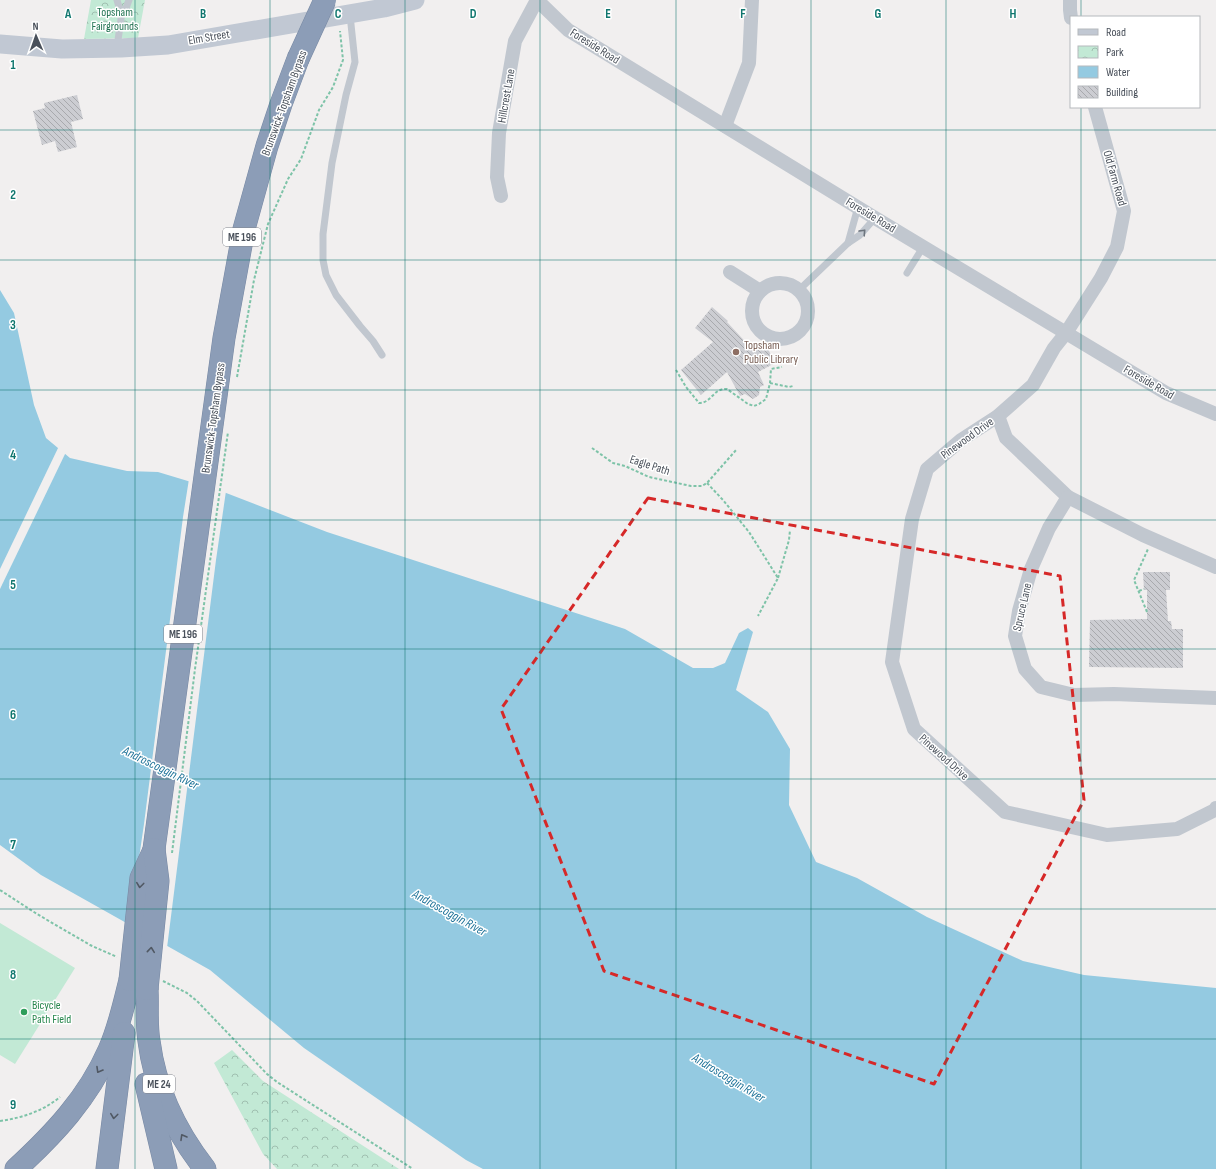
<svg xmlns="http://www.w3.org/2000/svg" width="1216" height="1169" font-family="'Sofia Sans Condensed',sans-serif">
	<style>
		.grass { fill: #c2e9d5 }
		.park { fill: url(#park-crowns) }
		.water { fill: #94cae1 }
		.pier { fill: #f1efef }
		.building { fill: url(#building-back-hatch) }
		.lines { fill: none; stroke-linecap: round; stroke-linejoin: round }
		.highway-casing { stroke: #7788a3; stroke-width: 23 }
		.path { stroke: #7ec3a8; stroke-width: 2; stroke-dasharray: 3 2; stroke-linecap: butt }
		.lane { stroke: #c1c7cf; stroke-width: 7 }
		.street { stroke: #c1c7cf; stroke-width: 14 }
		.secondary { stroke: #c1c8d3; stroke-width: 19 }
		.highway { stroke: #8c9db7; stroke-width: 22 }
		.highway-bridge-casing { stroke: #7788a3; stroke-width: 23; stroke-linecap: butt }
		.path-bridge { stroke: #7ec3a8; stroke-width: 2; stroke-dasharray: 3 2; stroke-linecap: butt }
		.highway-bridge { stroke: #8c9db7; stroke-width: 22 }
		.oneway { stroke: #6d747d }
		.oneway2 { stroke: #505863 }
		.marked { fill: none; stroke: #d62828; stroke-width: 3; stroke-dasharray: 8 5; stroke-linejoin: round }
		.grid { fill: none; stroke: #0f766e; stroke-width: 1; stroke-opacity: 0.55 }
		.education-dot { fill: #8d6e63; stroke: #fff; stroke-width: 1.5 }
		.leisure-dot { fill: #2e9e5b; stroke: #fff; stroke-width: 1.5 }
		.labels { text-anchor: middle; stroke-width: 3; stroke-linejoin: round; paint-order: stroke }
		.shield { fill: #fff; stroke: #80848c; stroke-width: 1 }
		.shield-label { font-size: 11px; font-weight: bold; fill: #49505a }
		.park-label { font-size: 12px; fill: #227352; stroke: #fff }
		.street-label { font-size: 12px; fill: #49505a; stroke: #fff }
		.education-label { font-size: 12px; fill: #785e54; stroke: #fff; text-anchor: start }
		.leisure-label { font-size: 12px; fill: #27864d; stroke: #fff; text-anchor: start }
		.water-label { font-size: 13px; font-style: italic; fill: #1d7298; stroke: #fff }
		.grid-label { font-size: 13px; text-anchor: middle; font-weight: bold; fill: #0f766e; stroke: #fff; stroke-width: 3; stroke-linejoin: round; paint-order: stroke }
	</style>
	<defs>
		<pattern id="park-crowns" width="20" height="18" patternUnits="userSpaceOnUse"><rect width="20" height="18" fill="#c2e9d5"/><path d="M2 6a3 3 0 1 1 6 0M12 15a3 3 0 1 1 6 0" fill="none" stroke="#a0bfb0"/></pattern>
		<pattern id="building-back-hatch" width="6" height="6" patternUnits="userSpaceOnUse"><rect width="6" height="6" fill="#cccdd2"/><path d="M-1 5l2 2M0 0l6 6M5-1l2 2" fill="none" stroke="#a8a9ad"/></pattern>
	</defs>
	<rect width="100%" height="100%" fill="#f1efef"/>
	<polygon class="grass" points="0,923 75,968 15,1064 0,1055"/>
	<g class="park">
		<polygon points="91,0 145,0 138,38 84,39"/>
		<polygon points="232,1050 263,1081 399,1169 277,1169 263,1154 214,1063"/>
	</g>
	<polygon class="water" points="0,290 14,313 34,405 46,438 70,458 127,471 158,472 221,491 327,532 625,629 693,668 713,668 725,663 739,633 748,628 753,632 736,690 768,712 790,749 789,805 816,862 857,878 927,917 1023,961 1084,975 1216,988 1216,1169 483,1169 466,1160 304,1048 210,970 41,875 0,845"/>
	<g class="pier">
		<polygon points="59,446 66,452 0,589 0,569"/>
		<polygon points="189,479 226,491 216,560 167,948 129,927 144,824 183,517"/>
	</g>
	<g class="building">
		<polygon points="77,95 83,119 71,122 77,147 58,152 55,141 42,145 33,111 45,108 44,103"/>
		<polygon points="712,307 728,321 727,322 753,350 766,345 775,363 758,372 764,385 760,387 759,395 753,399 745,394 740,396 727,372 701,395 681,370 713,342 695,328"/>
		<polygon points="1143,572 1170,572 1170,590 1166,590 1168,621 1171,621 1172,629 1183,629 1183,668 1089,667 1090,620 1147,619 1147,590 1144,590"/>
	</g>
	<g class="lines">
		<defs>
			<g id="highway">
				<polyline points="154,849 224,338 244,229 267,146 281,104 298,59"/>
				<path d="M147,989C148,1006 146,1024 149,1041C155,1088 176,1132 205,1169"/>
				<polyline points="146,1084 166,1169"/>
				<path d="M16,1169C54,1134 88,1098 109,1050C119,1028 124,1004 130,980"/>
				<polyline points="107,1169 124,1033"/>
			</g>
		</defs>
		<use href="#highway" class="highway-casing"/>
		<g class="path">
			<path d="M676,370L686,387L699,403C712,403 713,388 727,389L748,404L754,406L759,404L766,399L770,383L771,369L782,367"/>
			<polyline points="237,377 254,280 268,224 288,179 301,159 319,110 333,87 343,60 340,31"/>
			<polyline points="770,383 789,387 793,386"/>
			<polyline points="592,448 613,463 625,466 649,477 691,486 702,486 707,483 737,449"/>
			<polyline points="707,483 723,500 749,532 778,578 758,616"/>
			<polyline points="778,578 789,540 790,530"/>
			<polyline points="1139,591 1144,589"/>
			<polyline points="1147,612 1134,580 1148,549"/>
			<polyline points="0,890 37,914 90,945 117,957"/>
			<polyline points="163,981 187,993 197,1001 267,1074 277,1082 413,1169"/>
			<path d="M0,1121C22,1118 43,1111 60,1097"/>
		</g>
		<g class="lane">
			<polyline points="117,0 119,7 122,12"/>
			<polyline points="350,15 355,62 346,95 332,163 323,234 323,260 326,275 336,295 360,326 373,341 382,355"/>
			<polyline points="117,47 122,12 126,8 129,0"/>
			<polyline points="848,243 858,207"/>
			<polyline points="907,273 923,247"/>
			<polyline points="799,290 848,243 860,235 875,218"/>
		</g>
		<g class="street">
			<polyline points="537,0 568,30 875,218 1166,393 1216,414"/>
			<polyline points="1070,0 1070,10 1071,18"/>
			<polyline points="1095,107 1124,211 1117,247 1101,278 1066,333 1054,348 1033,385 998,416 961,440 927,469 912,519 892,662 914,729 1005,812 1107,835 1177,829 1215,810 1216,808"/>
			<polyline points="725,126 749,63 752,0"/>
			<polyline points="501,196 497,177 499,133 515,41 537,0"/>
			<polyline points="730,272 760,291"/>
			<circle cx="780" cy="311" r="28"/>
			<polyline points="998,416 1006,438 1068,497 1143,535 1216,567"/>
			<polyline points="1068,497 1049,528 1031,569 1019,611 1015,636 1025,669 1041,687 1074,695 1114,694 1216,698"/>
		</g>
		<polyline class="secondary" points="0,44 62,49 121,48 168,45 384,8 415,0"/>
		<use href="#highway" class="highway"/>
		<defs>
			<g id="highway-bridge">
				<polyline points="298,59 325,0"/>
				<polyline points="130,980 141,878 154,850"/>
				<polyline points="147,989 158,881 154,849"/>
			</g>
		</defs>
		<use href="#highway-bridge" class="highway-bridge-casing"/>
		<polyline class="path-bridge" points="172,853 195,669 228,432"/>
		<use href="#highway-bridge" class="highway-bridge"/>
	</g>
	<defs><path id="oneway-chevron" d="M-2-3.5L2.5 0L-2 3.5" fill="none" stroke-width="1.6" stroke-linecap="round" stroke-linejoin="round"/></defs>
	<use class="oneway" href="#oneway-chevron" transform="translate(863 232) rotate(-47)"/>
	<g class="oneway2">
		<use href="#oneway-chevron" transform="translate(140 885) rotate(97)"/>
		<use href="#oneway-chevron" transform="translate(151 950) rotate(-84)"/>
		<use href="#oneway-chevron" transform="translate(99 1070) rotate(120)"/>
		<use href="#oneway-chevron" transform="translate(114 1116) rotate(97)"/>
		<use href="#oneway-chevron" transform="translate(183 1137) rotate(-120)"/>
	</g>
	<path class="marked" d="M648,498L1060,576L1084,800L934,1084L604,971L501,709Z"/>
	<path class="grid" d="M135,0V1169M270,0V1169M405,0V1169M540,0V1169M676,0V1169M811,0V1169M946,0V1169M1081,0V17M1081,107V1169M0,130H1216M0,260H1216M0,390H1216M0,520H1216M0,649H1216M0,779H1216M0,909H1216M0,1039H1216"/>
	<circle class="education-dot" cx="736" cy="352" r="4"/>
	<circle class="leisure-dot" cx="24" cy="1012" r="4"/>
	<g class="labels">
		<g class="shield">
			<rect x="223" y="228" width="38" height="18" rx="3"/>
			<rect x="164" y="625" width="38" height="18" rx="3"/>
			<rect x="143" y="1075" width="32" height="18" rx="3"/>
		</g>
		<g class="shield-label">
			<text x="242" y="241">ME 196</text>
			<text x="183" y="638">ME 196</text>
			<text x="159" y="1088">ME 24</text>
		</g>
		<g class="park-label">
			<text x="115" y="16">Topsham<tspan x="115" dy="14">Fairgrounds</tspan></text>
		</g>
		<g class="street-label">
			<text transform="translate(209 37) rotate(-10)" y="4">Elm Street</text>
			<text transform="translate(595 46) rotate(32)" y="4">Foreside Road</text>
			<text transform="translate(506 96) rotate(-80)" y="4">Hillcrest Lane</text>
			<text transform="translate(284 103) rotate(-70)" y="4">Brunswick-Topsham Bypass</text>
			<text transform="translate(1115 178) rotate(74)" y="4">Old Farm Road</text>
			<text transform="translate(871 215) rotate(31)" y="4">Foreside Road</text>
			<text transform="translate(1149 382) rotate(30)" y="4">Foreside Road</text>
			<text transform="translate(213 418) rotate(-82)" y="4">Brunswick-Topsham Bypass</text>
			<text transform="translate(967 438) rotate(-36)" y="4">Pinewood Drive</text>
			<text transform="translate(650 465) rotate(18)" y="4">Eagle Path</text>
			<text transform="translate(1022 607) rotate(-77)" y="4">Spruce Lane</text>
			<text transform="translate(944 757) rotate(42)" y="4">Pinewood Drive</text>
		</g>
		<g class="education-label">
			<text x="744" y="349">Topsham<tspan x="744" dy="14">Public Library</tspan></text>
		</g>
		<g class="leisure-label">
			<text x="32" y="1009">Bicycle<tspan x="32" dy="14">Path Field</tspan></text>
		</g>
		<g class="water-label">
			<text transform="translate(161 767) rotate(26)" y="5">Androscoggin River</text>
			<text transform="translate(450 912) rotate(29)" y="5">Androscoggin River</text>
			<text transform="translate(729 1077) rotate(31)" y="5">Androscoggin River</text>
		</g>
	</g>
	<g class="grid-label">
		<text x="68" y="18">A</text>
		<text x="203" y="18">B</text>
		<text x="338" y="18">C</text>
		<text x="473" y="18">D</text>
		<text x="608" y="18">E</text>
		<text x="743" y="18">F</text>
		<text x="878" y="18">G</text>
		<text x="1013" y="18">H</text>
		<text x="13" y="69">1</text>
		<text x="13" y="199">2</text>
		<text x="13" y="329">3</text>
		<text x="13" y="459">4</text>
		<text x="13" y="589">5</text>
		<text x="13" y="719">6</text>
		<text x="13" y="849">7</text>
		<text x="13" y="979">8</text>
		<text x="13" y="1109">9</text>
	</g>
	<rect x="1070" y="16" width="130" height="92" fill="#ffffff" stroke="#b6b9bd"/>
	<rect x="1078" y="29" width="20" height="6" fill="#c1c8d3" stroke="#b6b9bd"/>
	<text x="1106" y="36" font-size="12" fill="#49505a">Road</text>
	<rect x="1078" y="46" width="20" height="12" fill="url(#park-crowns)" stroke="#b6b9bd"/>
	<text x="1106" y="56" font-size="12" fill="#49505a">Park</text>
	<rect x="1078" y="66" width="20" height="12" fill="#94cae1" stroke="#b6b9bd"/>
	<text x="1106" y="76" font-size="12" fill="#49505a">Water</text>
	<rect x="1078" y="86" width="20" height="12" fill="url(#building-back-hatch)" stroke="#b6b9bd"/>
	<text x="1106" y="96" font-size="12" fill="#49505a">Building</text>
	<g transform="translate(36 36) rotate(358)" stroke="#ffffff" stroke-width="3" paint-order="stroke">
	<path d="M0-3L7 15L0 10L-7 15Z" fill="#49505a"/>
	<text y="-6" font-size="11" font-weight="bold" text-anchor="middle" fill="#49505a">N</text>
	</g>
</svg>
